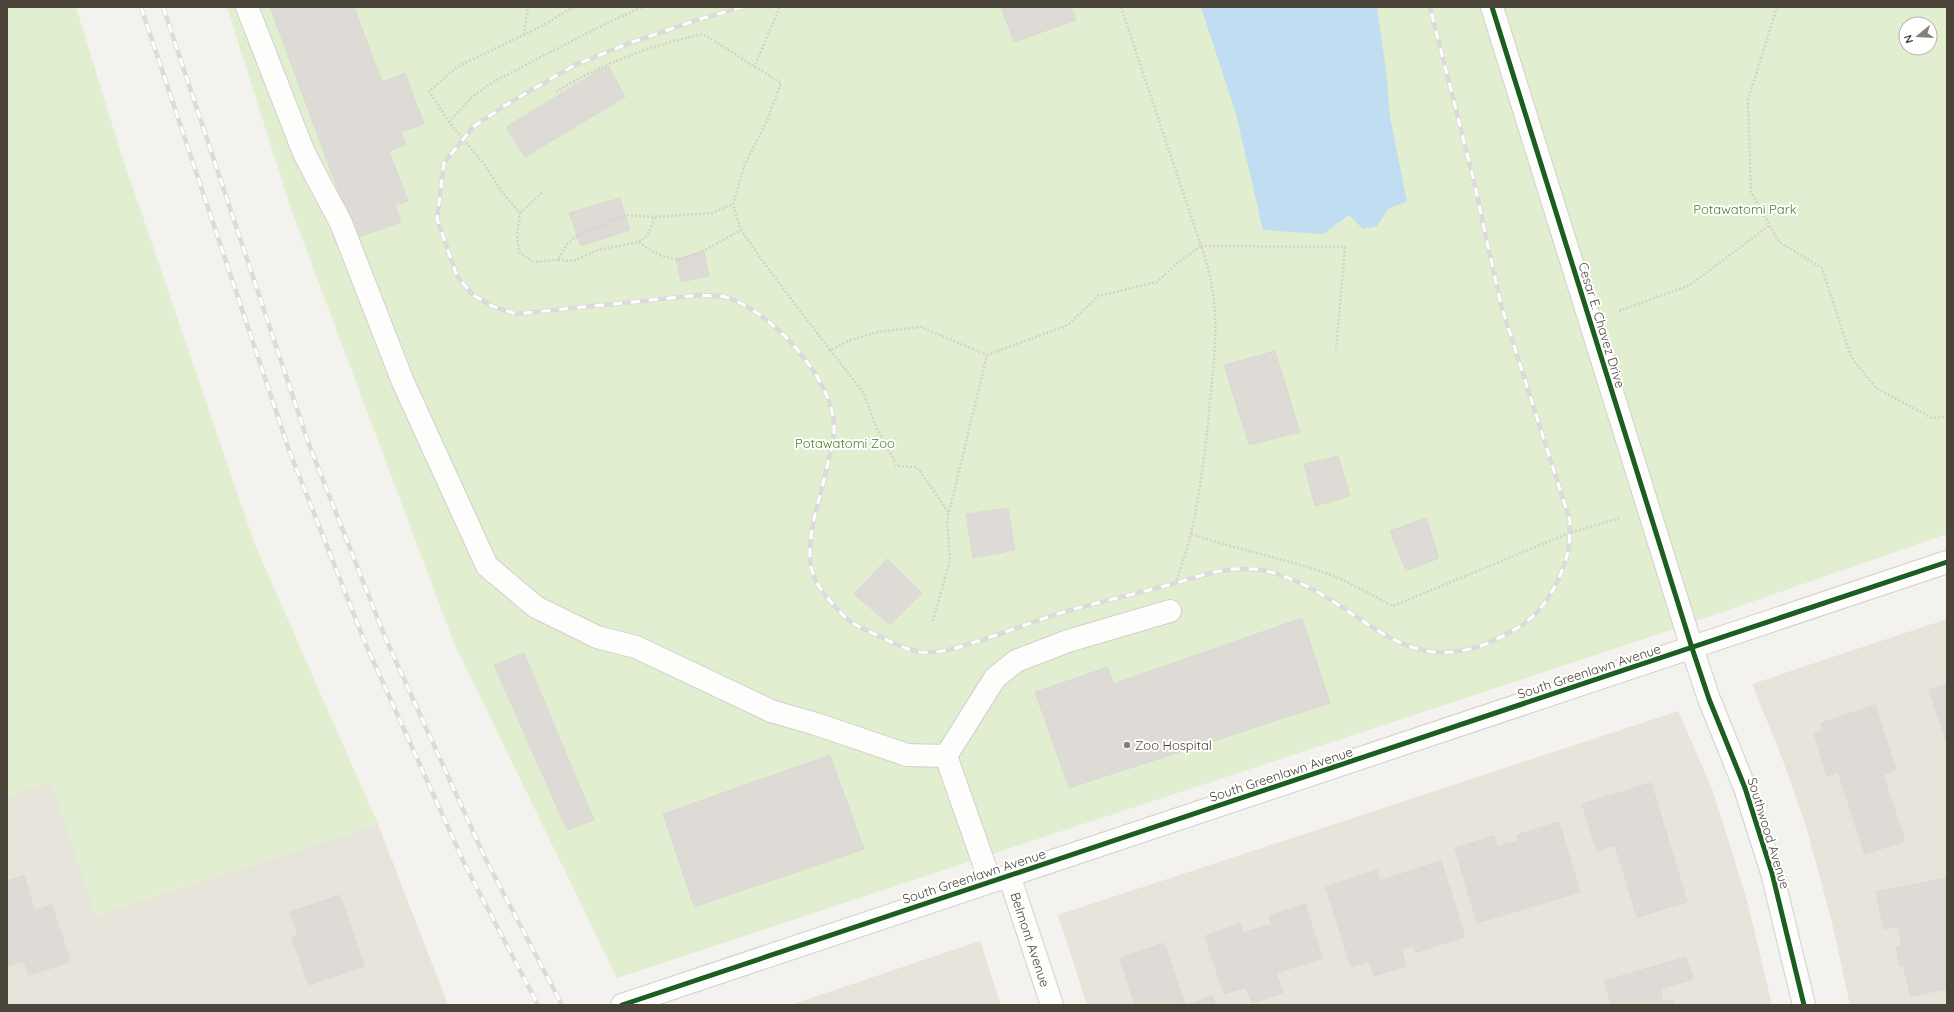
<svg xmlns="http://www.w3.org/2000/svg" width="1954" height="1012" font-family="Quicksand,sans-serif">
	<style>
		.residential { fill: #e7e4dc }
		.green { fill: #e1eecf; fill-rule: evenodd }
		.water { fill: #c0ddf1 }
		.building { fill: #dedbd6; stroke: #dcd9d4 }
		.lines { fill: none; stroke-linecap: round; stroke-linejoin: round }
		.minor-casing { stroke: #d2d0cb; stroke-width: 24 }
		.path { stroke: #d3d2cc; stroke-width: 2.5; stroke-dasharray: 2 2; stroke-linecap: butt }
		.minor { stroke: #fdfdfc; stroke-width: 22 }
		.rail-casing { stroke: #dbdbda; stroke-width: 4.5 }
		.rail { stroke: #fff; stroke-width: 3; stroke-dasharray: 9; stroke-linecap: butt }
		.cycleway-casing { stroke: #fff; stroke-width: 8 }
		.cycleway { stroke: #1b5e20; stroke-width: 5 }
		.poi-dot { fill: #868178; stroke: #fff; stroke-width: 1.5 }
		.labels { text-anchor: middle; stroke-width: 4; stroke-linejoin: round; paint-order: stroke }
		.park-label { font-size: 13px; fill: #4a7f2a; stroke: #fff }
		.street-label { font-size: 13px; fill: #4b4439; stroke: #fff }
		.poi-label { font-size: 13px; fill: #4b4439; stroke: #fff; text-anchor: start }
	</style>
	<rect width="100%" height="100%" fill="#f4f2ee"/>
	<g class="residential">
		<polygon points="1947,619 1947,1005 1850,1005 1832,923 1806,826 1782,758 1752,684"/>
		<polygon points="1678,711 1713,791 1748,904 1772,1005 1087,1005 1058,915"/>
		<polygon points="51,781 96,916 378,824 448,1005 7,1005 7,797"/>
		<polygon points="980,941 1001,1005 790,1005"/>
	</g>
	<g class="green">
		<polygon points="7,7 76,7 120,150 255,545 378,824 96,916 51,782 7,797"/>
		<path d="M227,7H1947V534L1662,633L617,978L454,643L290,206ZM1906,24H1930V48H1906Z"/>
	</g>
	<polygon class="water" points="1201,7 1377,7 1386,70 1390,117 1407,202 1389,208 1377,226 1363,229 1349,215 1323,234 1263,230 1236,114"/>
	<g class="building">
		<polygon points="270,7 354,7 382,82 405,73 424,124 401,132 406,145 389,151 408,201 395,205 401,222 356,238"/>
		<polygon points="1001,7 1071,7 1076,20 1014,42"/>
		<polygon points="608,65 625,97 525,157 506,127"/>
		<polygon points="620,198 630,230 581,246 569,213"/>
		<polygon points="704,251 709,276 681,282 676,259"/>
		<polygon points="1275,351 1300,432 1249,445 1224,365"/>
		<polygon points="1338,456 1350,496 1315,506 1304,464"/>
		<polygon points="1008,508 1015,550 973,558 966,514"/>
		<polygon points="1426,518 1439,558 1406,571 1390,531"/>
		<polygon points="887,559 922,593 890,625 854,594"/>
		<polygon points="1302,618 1330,703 1069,788 1035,692 1108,667 1113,684"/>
		<polygon points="524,653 594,820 567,830 494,665"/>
		<polygon points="1947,684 1947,743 1929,690"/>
		<polygon points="1875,705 1896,770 1883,775 1905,841 1865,854 1838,772 1827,776 1814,734 1823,731 1821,723"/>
		<polygon points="830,755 864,849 694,907 663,814"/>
		<polygon points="1651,783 1687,902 1637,917 1615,845 1597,851 1582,804"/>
		<polygon points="1559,822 1580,892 1477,923 1455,848 1494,836 1497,847 1518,841 1517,835"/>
		<polygon points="1441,861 1465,937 1416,952 1413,946 1401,949 1406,966 1374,976 1369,961 1351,967 1326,887 1377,870 1380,881"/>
		<polygon points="24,876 35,911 52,905 70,962 29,975 24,961 7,966 7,881"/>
		<polygon points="1947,878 1947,989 1910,996 1904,966 1900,966 1896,947 1902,946 1898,926 1884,929 1876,892"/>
		<polygon points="340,895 364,966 309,985 292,938 298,936 290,912"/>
		<polygon points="1305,904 1322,958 1276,973 1283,993 1252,1003 1246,987 1224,994 1205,936 1240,924 1243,933 1272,924 1269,916"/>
		<polygon points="1164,943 1185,1005 1135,1005 1120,958"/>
		<polygon points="1686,957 1693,979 1660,989 1663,1002 1673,999 1675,1005 1611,1005 1604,981"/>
		<polygon points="1213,996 1215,1005 1186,1005"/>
	</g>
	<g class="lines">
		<defs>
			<g id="minor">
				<polyline points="247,7 304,153 341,223 403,382 487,566 536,607 597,637 636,647 771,711 816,724 907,755 946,756"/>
				<polyline points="1492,7 1692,648 1709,699 1745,788 1772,873 1804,1005"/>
				<path id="s1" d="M1009,875L1052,1005"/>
				<polyline points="990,881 946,756 995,678 1016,661 1068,641 1170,611"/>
				<polyline points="622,1005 1947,562"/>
			</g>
		</defs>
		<use href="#minor" class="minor-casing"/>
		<g class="path">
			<polyline points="574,7 542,26 457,67 429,91 452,126 484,164 502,192 520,213 517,235 519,252 534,262 558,260 567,244 577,236 625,215 655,217 712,213 733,204"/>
			<polyline points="1121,7 1201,246 1345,247 1336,351"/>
			<polyline points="1777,7 1748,100 1751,192 1779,242 1822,268 1851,357 1876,388 1932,418 1947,416"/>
			<polyline points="524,35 528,7"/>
			<polyline points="754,68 780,7"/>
			<path d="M556,92C601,64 651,45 703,34L781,83L766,123L744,166L733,204L741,230L767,267L830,350L848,341L877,332L921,327L987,355L1068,325L1098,296L1157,282L1176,264L1201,246C1221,299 1216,347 1210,401C1206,445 1201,490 1191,533C1187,550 1181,566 1176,582"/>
			<polyline points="449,122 472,97 493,82 599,27 642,7"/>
			<polyline points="520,213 544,191"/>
			<path d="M639,242C648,250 664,258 676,259C691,260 727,238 741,230"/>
			<polyline points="558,260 573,261 598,250 639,242 648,235 655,217"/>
			<polyline points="1619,311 1690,285 1770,225"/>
			<polyline points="830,350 863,392 875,424 897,466 917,467 949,513"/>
			<path d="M1191,534C1240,551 1292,559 1341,579C1358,587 1375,597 1393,606L1569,533L1620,518"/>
			<polyline points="933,621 950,560 947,521 987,355"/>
		</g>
		<use href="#minor" class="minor"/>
		<defs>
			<g id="rail">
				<polyline points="141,7 289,450 366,645 466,867 538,1005"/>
				<polyline points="163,7 308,442 385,637 485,858 562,1005"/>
				<path d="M743,7L700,19L627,44L575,65L504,106L473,127L444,163L437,219L457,276L473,295L492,306L516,314L700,295C710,296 722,295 731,299C774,315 832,378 834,425C835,437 831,451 828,462C822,495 800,548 815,579C820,591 837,609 846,618C855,626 869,631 879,636C892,642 906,650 920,652C940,654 957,648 975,642C1005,633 1034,621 1064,612C1105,600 1146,592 1186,580C1211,572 1240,565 1266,571C1365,595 1402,699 1517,628C1545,612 1563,578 1569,546C1570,538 1569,529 1570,521L1501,305L1472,173L1430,7"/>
			</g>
		</defs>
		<use href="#rail" class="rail-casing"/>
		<use href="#rail" class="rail"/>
		<defs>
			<g id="cycleway">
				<polyline points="1492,7 1692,648 1709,699 1745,788 1772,873 1804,1005"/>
				<polyline points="622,1005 1947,562"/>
			</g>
		</defs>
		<use href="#cycleway" class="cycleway-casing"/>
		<use href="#cycleway" class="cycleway"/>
	</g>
	<circle class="poi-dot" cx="1127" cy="745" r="4"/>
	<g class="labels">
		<g class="park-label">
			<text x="1745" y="214">Potawatomi Park</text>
			<text x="845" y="448">Potawatomi Zoo</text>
		</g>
		<g class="street-label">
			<text transform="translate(1602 325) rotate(73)" y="5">Cesar E. Chavez Drive</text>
			<text transform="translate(1589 671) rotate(-18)" y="5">South Greenlawn Avenue</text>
			<text transform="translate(1281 774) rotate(-18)" y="5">South Greenlawn Avenue</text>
			<text transform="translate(1769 833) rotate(73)" y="5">Southwood Avenue</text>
			<text transform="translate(974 876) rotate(-18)" y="5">South Greenlawn Avenue</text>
			<text dy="5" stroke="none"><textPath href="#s1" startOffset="68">Belmont Avenue</textPath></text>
		</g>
		<g class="poi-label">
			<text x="1135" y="750">Zoo Hospital</text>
		</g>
	</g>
	<rect width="1954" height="1012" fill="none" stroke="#4b4439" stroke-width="16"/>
	<g transform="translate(1918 36) rotate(252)"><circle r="19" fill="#ffffff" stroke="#b7b4b0"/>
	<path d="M0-3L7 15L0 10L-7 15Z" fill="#868178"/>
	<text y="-6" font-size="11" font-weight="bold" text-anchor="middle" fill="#4b4439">N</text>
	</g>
</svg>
